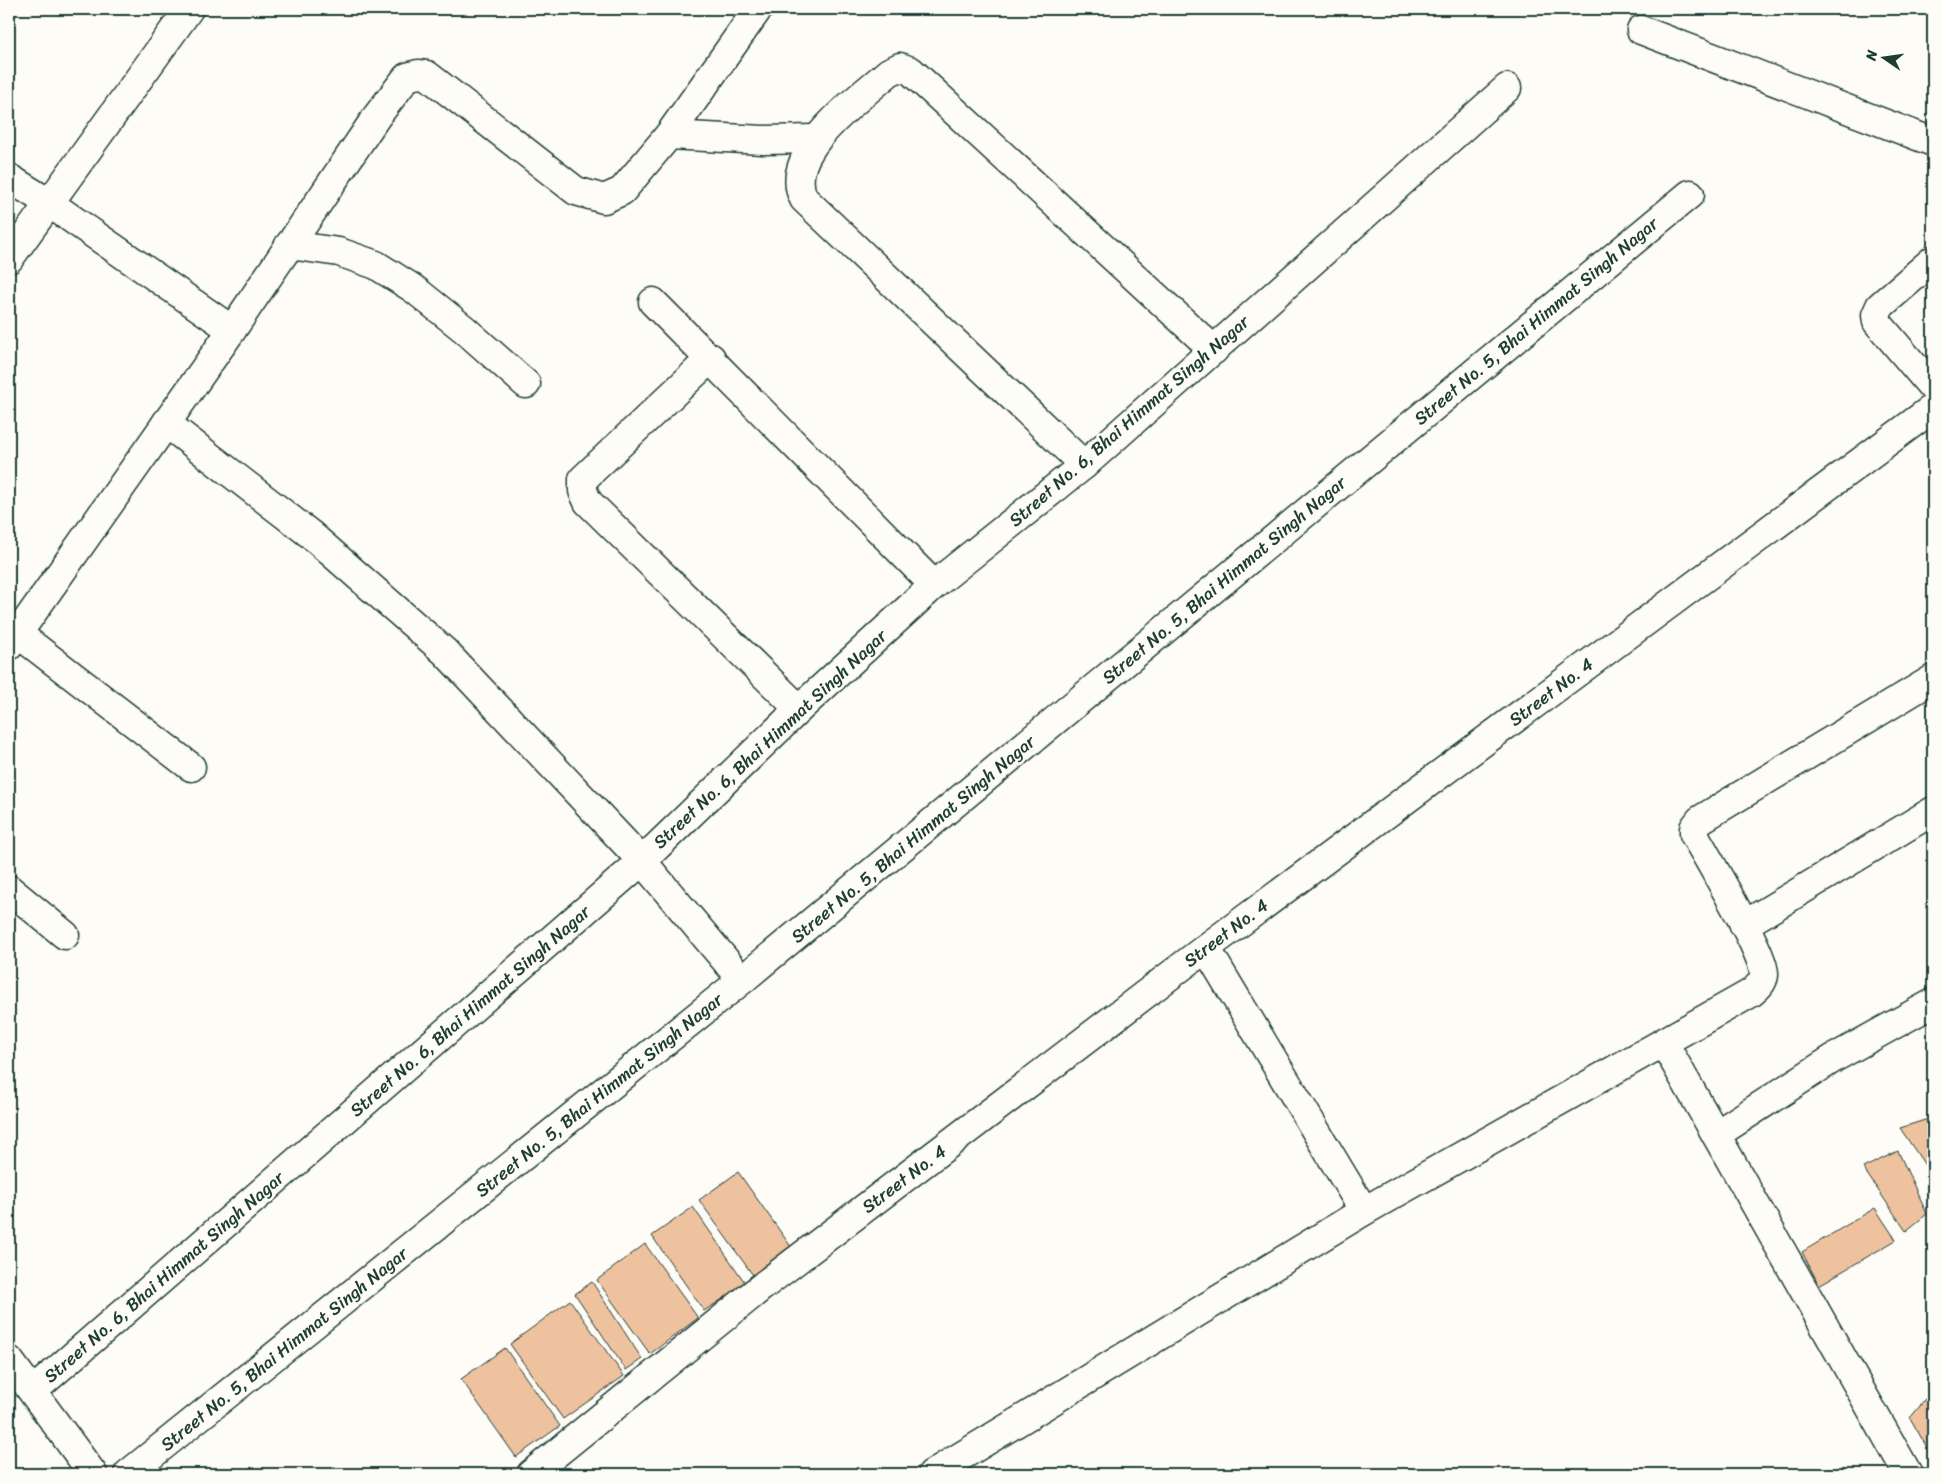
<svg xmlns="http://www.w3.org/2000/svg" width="1942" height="1483" font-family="Sriracha,sans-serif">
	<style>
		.building { fill: #efc29f; stroke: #1f3d34 }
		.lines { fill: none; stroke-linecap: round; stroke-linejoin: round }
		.minor-casing { stroke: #1f3d34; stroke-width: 31 }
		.minor { stroke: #fdfcf7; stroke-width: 28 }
		.labels { text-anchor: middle; stroke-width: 5; stroke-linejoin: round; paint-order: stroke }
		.street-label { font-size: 18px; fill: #1f3d34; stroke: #fdfcf7 }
	</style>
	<rect width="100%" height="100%" fill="#fdfcf7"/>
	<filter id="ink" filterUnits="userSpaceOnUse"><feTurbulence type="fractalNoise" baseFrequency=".02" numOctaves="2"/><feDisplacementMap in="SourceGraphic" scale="10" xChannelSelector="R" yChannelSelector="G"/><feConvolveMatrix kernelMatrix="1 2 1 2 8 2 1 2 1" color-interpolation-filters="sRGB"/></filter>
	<g filter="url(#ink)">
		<g class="building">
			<polygon points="1928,1119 1933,1126 1933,1177 1900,1128"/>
			<polygon points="1898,1151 1927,1214 1906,1231 1863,1168"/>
			<polygon points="738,1172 794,1251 755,1278 699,1200"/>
			<polygon points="693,1207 746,1284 704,1311 652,1236"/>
			<polygon points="1875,1208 1896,1240 1819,1285 1802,1252"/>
			<polygon points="645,1244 698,1318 650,1354 597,1280"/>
			<polygon points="592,1282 642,1359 626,1370 575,1294"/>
			<polygon points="570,1300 624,1376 563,1419 510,1344"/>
			<polygon points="505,1348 560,1426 516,1457 461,1379"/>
			<polygon points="1930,1394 1933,1399 1933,1458 1910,1418"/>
		</g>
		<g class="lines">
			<defs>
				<g id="minor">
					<polyline points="1641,30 1933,142"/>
					<polyline points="669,135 763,140 815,139"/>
					<polyline points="9,178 49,203 232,330"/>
					<polyline points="289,245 339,252 376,265 414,289 464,329 526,384"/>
					<polyline points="9,259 189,9"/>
					<polyline points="1933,260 1880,306 1876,315 1877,322 1933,388"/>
					<polyline points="653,302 934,585"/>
					<polyline points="711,358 583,479 583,491 588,502 799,709"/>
					<polyline points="166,423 310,534 445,652 642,861 742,980"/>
					<path d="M1084,465L804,199C780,153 859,99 889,72L900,67L911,71L1214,350"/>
					<polyline points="17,633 191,767"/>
					<polyline points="9,646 232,330 377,116 407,77 418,74 427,75 576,191 604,199 622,191 669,135 758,9"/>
					<polyline points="9,889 65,935"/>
					<polyline points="1744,925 1933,811"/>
					<polyline points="1206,948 1364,1211"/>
					<polyline points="1664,1043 1908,1474"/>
					<polyline points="1717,1134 1834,1058 1933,1003"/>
					<polyline points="9,1360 93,1474"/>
					<polyline points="33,1391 642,861 799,709 934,585 1084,465 1507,88"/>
					<polyline points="128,1474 742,980 1690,194"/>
					<polyline points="531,1474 764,1285 1206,948 1933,408"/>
					<path d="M932,1474L1364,1211L1751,993C1757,988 1763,983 1764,975C1767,958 1706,855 1694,834V828L1700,820L1933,679"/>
				</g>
			</defs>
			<use href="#minor" class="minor-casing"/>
			<use href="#minor" class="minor"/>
		</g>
	</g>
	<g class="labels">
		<g class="street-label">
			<text transform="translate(1536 321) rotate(-40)" y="6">Street No. 5, Bhai Himmat Singh Nagar</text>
			<text transform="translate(1129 421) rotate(-41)" y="6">Street No. 6, Bhai Himmat Singh Nagar</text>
			<text transform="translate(1224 580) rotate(-40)" y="6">Street No. 5, Bhai Himmat Singh Nagar</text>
			<text transform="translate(1551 692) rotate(-37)" y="6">Street No. 4</text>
			<text transform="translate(770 739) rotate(-43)" y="6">Street No. 6, Bhai Himmat Singh Nagar</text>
			<text transform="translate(913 839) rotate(-40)" y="6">Street No. 5, Bhai Himmat Singh Nagar</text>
			<text transform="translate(1226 933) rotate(-37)" y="6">Street No. 4</text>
			<text transform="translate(470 1011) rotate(-41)" y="6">Street No. 6, Bhai Himmat Singh Nagar</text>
			<text transform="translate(599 1095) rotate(-39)" y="6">Street No. 5, Bhai Himmat Singh Nagar</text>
			<text transform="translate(904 1179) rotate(-37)" y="6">Street No. 4</text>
			<text transform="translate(164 1277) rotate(-41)" y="6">Street No. 6, Bhai Himmat Singh Nagar</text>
			<text transform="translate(284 1349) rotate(-39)" y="6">Street No. 5, Bhai Himmat Singh Nagar</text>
		</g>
	</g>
	<rect width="1942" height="1483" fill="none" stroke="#fdfcf7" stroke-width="30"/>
	<rect x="15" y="15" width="1912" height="1453" fill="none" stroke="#1f3d34" stroke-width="2" filter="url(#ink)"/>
	<g transform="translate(1884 58) rotate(283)" stroke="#fdfcf7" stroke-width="4" paint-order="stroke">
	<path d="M0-4L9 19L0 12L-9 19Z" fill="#1f3d34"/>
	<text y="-8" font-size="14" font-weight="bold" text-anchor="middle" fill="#1f3d34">N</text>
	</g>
</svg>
